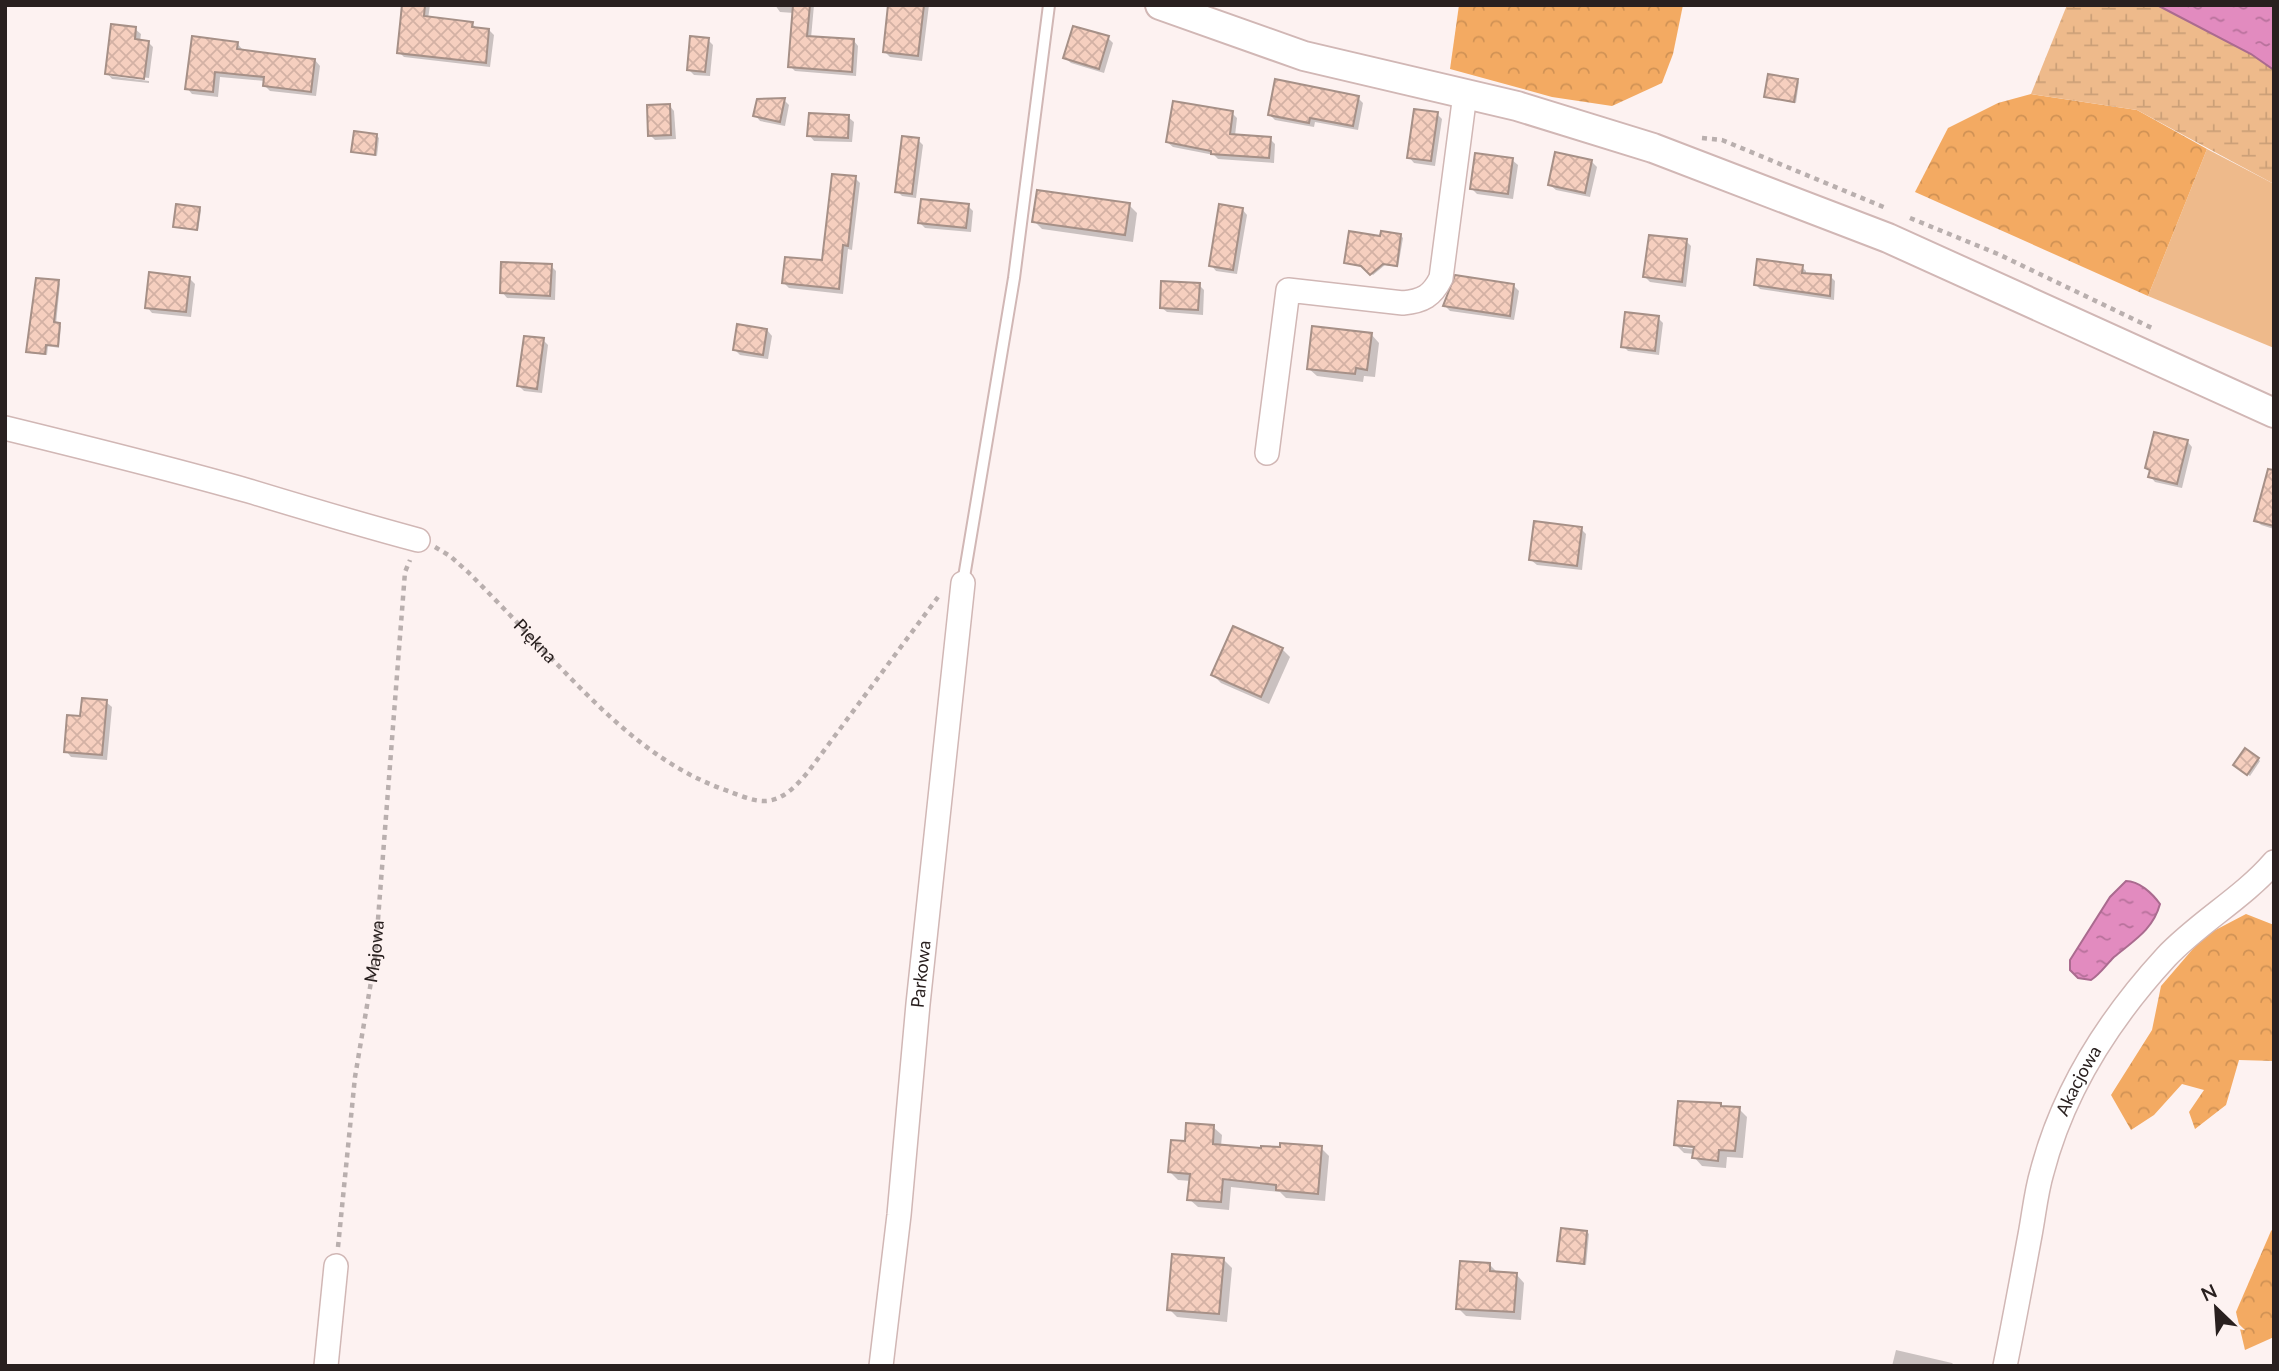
<svg xmlns="http://www.w3.org/2000/svg" width="2279" height="1371" font-family="Lato,sans-serif">
	<style>
		.grass { fill: #eeba8b }
		.forest { fill: url(#forest-crowns) }
		.wetland { fill: url(#wetland-marsh) }
		.water { fill: url(#water-ripples); stroke: #aa6b8f; stroke-width: 2 }
		.shadow { fill: #0003; fill-rule: evenodd }
		.building { fill: url(#building-cross-hatch); stroke: #a69087; stroke-width: 2 }
		.lines { fill: none; stroke-linecap: round; stroke-linejoin: round }
		.service-casing { stroke: #d1b7b5; stroke-width: 14 }
		.minor-casing { stroke: #d1b7b5; stroke-width: 26 }
		.tertiary-casing { stroke: #d1b7b5; stroke-width: 32 }
		.path { stroke: #b9afae; stroke-width: 4.5; stroke-dasharray: 5 5; stroke-linecap: butt }
		.service { stroke: #fff; stroke-width: 10 }
		.minor { stroke: #fff; stroke-width: 23 }
		.tertiary { stroke: #fff; stroke-width: 28 }
		.labels { text-anchor: middle; stroke-width: 5; stroke-linejoin: round; paint-order: stroke }
		.street-label { font-size: 18px; fill: #29201f; stroke: #fdf2f1 }
	</style>
	<defs>
		<pattern id="forest-crowns" width="20" height="18" patternUnits="userSpaceOnUse" patternTransform="scale(1.75)"><rect width="20" height="18" fill="#f3aa62"/><path d="M2 6a3 3 0 1 1 6 0M12 15a3 3 0 1 1 6 0" fill="none" stroke="#d09255"/></pattern>
		<pattern id="wetland-marsh" width="20" height="14" patternUnits="userSpaceOnUse" patternTransform="scale(1.75)"><rect width="20" height="14" fill="#eeba8b"/><path d="M1 5h8M5 5V1M11 12h8M15 12V8" fill="none" stroke="#cca078"/></pattern>
		<pattern id="water-ripples" width="26" height="14" patternUnits="userSpaceOnUse" patternTransform="scale(1.75)"><rect width="26" height="14" fill="#e28bbf"/><path d="M2 4q2-2 4 0t4 0M15 11q2-2 4 0t4 0" fill="none" stroke="#b7719b"/></pattern>
		<pattern id="building-cross-hatch" width="8" height="8" patternUnits="userSpaceOnUse" patternTransform="scale(1.75)"><rect width="8" height="8" fill="#f6cfbf"/><path d="M0 0l8 8M0 8l8-8" fill="none" stroke="#d3b1a4"/></pattern>
	</defs>
	<rect width="100%" height="100%" fill="#fdf2f1"/>
	<polygon class="grass" points="2207,149 2274,184 2274,348 2148,296"/>
	<g class="forest">
		<polygon points="1459,5 1683,5 1673,54 1662,83 1612,106 1552,97 1450,69"/>
		<polygon points="2031,94 2137,110 2207,149 2148,296 1915,192 1948,128 1998,103"/>
		<polygon points="2246,914 2274,925 2274,1061 2239,1060 2226,1105 2195,1129 2189,1112 2204,1090 2182,1084 2154,1115 2131,1130 2111,1095 2152,1030 2161,986 2204,936"/>
		<polygon points="2274,1228 2274,1337 2245,1350 2236,1312 2271,1231"/>
	</g>
	<polygon class="wetland" points="2067,5 2157,5 2251,54 2274,70 2274,184 2137,110 2031,94"/>
	<g class="water">
		<polygon points="2157,5 2274,5 2274,70 2251,54"/>
		<path d="M2126,881C2139,881 2152,893 2160,904C2153,930 2133,941 2114,957C2106,965 2100,974 2091,980L2078,978L2070,970V960L2110,897Z"/>
	</g>
	<g class="shadow">
		<polygon points="401,5 430,5 428,19 472,24 478,29 489,30 494,35 490,67 404,57 399,52"/>
		<polygon points="775,5 814,5 811,38 854,41 858,46 856,76 795,71 790,66 794,13 780,12"/>
		<polygon points="890,5 929,5 922,61 890,57 885,52"/>
		<polygon points="135,29 141,34 140,41 148,42 153,47 149,78 110,73 110,76 149,81 149,83 112,79 107,73"/>
		<polygon points="1108,38 1113,43 1104,73 1071,63 1065,58"/>
		<polygon points="708,40 713,45 710,76 694,75 689,70"/>
		<polygon points="237,43 242,49 242,52 315,60 320,66 316,96 270,91 265,86 265,81 220,77 218,97 192,94 187,88"/>
		<polygon points="1797,80 1799,82 1796,103 1766,97"/>
		<polygon points="1358,98 1363,103 1358,130 1315,122 1314,127 1275,120 1270,115"/>
		<polygon points="784,100 789,105 785,126 760,121 755,115"/>
		<polygon points="669,105 674,111 676,139 655,140 650,135"/>
		<polygon points="1232,113 1237,118 1235,136 1270,139 1275,144 1274,163 1218,159 1214,155 1173,147 1167,142"/>
		<polygon points="1437,114 1442,119 1435,166 1414,163 1409,157"/>
		<polygon points="848,117 854,122 852,142 814,141 809,135"/>
		<polygon points="377,136 379,138 377,156 353,151"/>
		<polygon points="918,140 923,145 916,198 902,196 897,191"/>
		<polygon points="1512,160 1518,165 1513,199 1477,194 1472,189"/>
		<polygon points="1591,161 1597,167 1590,197 1556,190 1550,185"/>
		<polygon points="855,178 860,183 852,250 848,249 843,294 789,288 784,283 823,262"/>
		<polygon points="1129,205 1137,213 1133,242 1042,229 1034,221"/>
		<polygon points="968,206 973,211 971,232 925,228 920,223"/>
		<polygon points="199,208 201,210 198,231 175,226"/>
		<polygon points="1242,209 1247,215 1237,274 1216,271 1211,265"/>
		<polygon points="1401,236 1403,238 1398,267 1385,265 1373,275 1365,268 1346,263 1381,238"/>
		<polygon points="1686,241 1691,246 1686,287 1650,282 1645,277"/>
		<polygon points="551,266 556,271 555,300 507,298 502,292"/>
		<polygon points="1802,267 1806,271 1806,275 1830,276 1835,281 1834,300 1760,289 1756,285"/>
		<polygon points="189,278 195,284 191,317 152,313 147,307"/>
		<polygon points="58,281 60,284 56,324 61,326 59,348 48,346 47,355 30,353 28,351"/>
		<polygon points="1199,285 1204,290 1203,315 1167,312 1161,307"/>
		<polygon points="1513,285 1519,291 1514,320 1450,311 1445,306"/>
		<polygon points="1658,318 1663,323 1659,355 1628,351 1623,346"/>
		<polygon points="767,330 772,336 768,359 740,355 734,349"/>
		<polygon points="1371,334 1379,343 1375,377 1364,376 1363,382 1317,376 1308,368"/>
		<polygon points="543,340 548,345 542,393 524,391 519,386"/>
		<polygon points="2187,441 2192,447 2182,488 2155,482 2150,476 2151,472 2147,468"/>
		<polygon points="2274,491 2274,529 2261,525 2256,520"/>
		<polygon points="1581,529 1586,534 1582,570 1537,565 1531,560"/>
		<polygon points="1282,649 1290,657 1269,704 1221,683 1213,675"/>
		<polygon points="106,702 112,707 107,760 71,757 66,751"/>
		<polygon points="2258,759 2260,761 2250,776 2237,767"/>
		<path d="M1720,1105L1723,1108L1739,1109L1747,1117L1743,1158L1727,1157L1726,1168L1702,1166L1694,1157L1695,1154L1684,1153L1676,1145ZM1683,1144L1703,1146L1702,1150L1683,1148Z"/>
		<polygon points="1213,1127 1222,1135 1221,1146 1262,1150 1321,1148 1329,1156 1325,1201 1286,1198 1280,1192 1231,1187 1229,1210 1198,1207 1189,1199 1191,1181 1178,1180 1170,1172 1186,1143"/>
		<polygon points="1587,1232 1589,1234 1586,1265 1561,1262 1559,1260"/>
		<polygon points="1224,1260 1232,1268 1227,1322 1177,1317 1169,1309"/>
		<polygon points="1489,1264 1498,1273 1516,1274 1524,1283 1521,1320 1466,1316 1458,1308"/>
		<polygon points="1896,1350 1952,1363 1955,1366 1892,1366"/>
	</g>
	<g class="building">
		<polygon points="402,5 425,5 424,16 473,22 472,27 489,29 486,63 397,53"/>
		<polygon points="793,5 810,5 807,36 854,39 852,72 788,67"/>
		<polygon points="888,5 924,5 918,56 883,52"/>
		<polygon points="111,24 136,27 135,39 149,41 144,79 105,74"/>
		<polygon points="1073,26 1109,36 1099,69 1063,58"/>
		<polygon points="192,36 238,42 237,49 315,59 311,92 263,86 264,77 215,72 213,92 185,89"/>
		<polygon points="690,36 709,38 705,72 687,70"/>
		<polygon points="1768,74 1798,79 1794,102 1764,97"/>
		<polygon points="1275,79 1359,96 1353,126 1310,118 1309,123 1268,115"/>
		<polygon points="785,98 780,122 753,116 757,99"/>
		<polygon points="1173,101 1233,111 1230,134 1271,137 1269,158 1211,154 1211,151 1166,142"/>
		<polygon points="670,104 671,135 648,136 647,105"/>
		<polygon points="1414,109 1438,112 1431,161 1407,158"/>
		<polygon points="809,113 849,115 848,138 807,136"/>
		<polygon points="354,131 377,134 375,155 351,152"/>
		<polygon points="902,136 919,138 912,194 895,192"/>
		<polygon points="1555,152 1592,160 1585,193 1548,185"/>
		<polygon points="1475,153 1513,158 1508,194 1470,189"/>
		<polygon points="832,174 856,176 848,246 843,245 839,289 782,283 785,257 822,260"/>
		<polygon points="1037,190 1130,203 1125,235 1032,222"/>
		<polygon points="921,199 969,204 966,228 918,223"/>
		<polygon points="176,204 200,207 197,230 173,227"/>
		<polygon points="1219,204 1243,208 1233,270 1209,266"/>
		<polygon points="1349,231 1380,236 1381,231 1401,234 1397,266 1383,264 1370,275 1361,266 1344,263"/>
		<polygon points="1649,235 1687,239 1682,282 1643,277"/>
		<polygon points="1757,259 1803,265 1802,273 1831,275 1830,296 1754,285"/>
		<polygon points="501,262 552,264 550,296 500,293"/>
		<polygon points="149,272 190,277 186,312 145,308"/>
		<polygon points="1455,275 1514,284 1510,316 1443,306"/>
		<polygon points="36,278 59,280 54,322 60,323 58,346 46,345 45,354 26,352"/>
		<polygon points="1161,281 1200,283 1198,310 1160,308"/>
		<polygon points="1625,312 1659,316 1655,351 1621,347"/>
		<polygon points="737,324 767,329 763,355 733,350"/>
		<polygon points="1312,326 1372,333 1367,370 1356,368 1355,374 1307,369"/>
		<polygon points="524,336 544,338 537,389 517,386"/>
		<polygon points="2154,432 2188,440 2177,484 2148,477 2150,470 2145,468"/>
		<polygon points="2268,469 2274,470 2274,526 2254,521"/>
		<polygon points="1534,521 1582,527 1577,566 1529,560"/>
		<polygon points="1233,626 1283,648 1261,697 1211,675"/>
		<polygon points="82,698 107,700 102,755 64,752 67,715 80,716"/>
		<polygon points="2245,748 2259,758 2247,775 2233,765"/>
		<polygon points="1678,1101 1721,1103 1721,1106 1740,1107 1735,1151 1719,1150 1718,1161 1692,1158 1694,1147 1674,1145"/>
		<polygon points="1186,1123 1214,1125 1213,1144 1261,1148 1261,1146 1280,1147 1280,1143 1322,1146 1318,1194 1276,1190 1276,1185 1223,1179 1221,1202 1187,1200 1190,1174 1168,1172 1171,1140 1185,1141"/>
		<polygon points="1561,1228 1587,1231 1584,1264 1557,1261"/>
		<polygon points="1172,1254 1224,1258 1219,1314 1167,1310"/>
		<polygon points="1460,1261 1490,1263 1490,1271 1517,1273 1514,1312 1456,1309"/>
	</g>
	<g class="lines">
		<defs>
			<polyline id="service" points="963,583 1014,278 1049,5"/>
			<g id="minor">
				<path d="M5,428C87,448 168,468 249,491C305,508 362,525 418,540"/>
				<path d="M1267,453L1288,290L1403,303C1423,301 1432,296 1441,278L1465,94"/>
				<polyline points="326,1366 336,1266"/>
				<path id="s3" d="M881,1366L899,1215L918,1004L963,583"/>
				<path id="s4" d="M2005,1366C2014,1322 2022,1278 2030,1235C2034,1214 2036,1192 2042,1172C2063,1091 2110,1018 2166,957C2199,922 2243,898 2274,862"/>
			</g>
			<polyline id="tertiary" points="1160,5 1304,56 1517,106 1653,148 1888,238 2274,413"/>
		</defs>
		<use href="#service" class="service-casing"/>
		<use href="#minor" class="minor-casing"/>
		<use href="#tertiary" class="tertiary-casing"/>
		<g class="path">
			<polyline points="1702,138 1722,140 1886,208"/>
			<polyline points="1910,218 1998,254 2154,329"/>
			<path id="s1" d="M435,547L450,556L468,572C497,601 525,631 554,661C604,713 657,767 728,791C739,795 752,801 764,801C783,801 797,785 808,772L938,597"/>
			<path id="s2" d="M338,1247L355,1077L375,958L405,572L410,560"/>
		</g>
		<use href="#service" class="service"/>
		<use href="#minor" class="minor"/>
		<use href="#tertiary" class="tertiary"/>
	</g>
	<g class="labels">
		<g class="street-label">
			<text dy="6" stroke="none"><textPath href="#s1" startOffset="138">Piękna</textPath></text>
			<text dy="6" stroke="none"><textPath href="#s2" startOffset="298">Majowa</textPath></text>
			<text dy="6" stroke="none"><textPath href="#s3" startOffset="394">Parkowa</textPath></text>
			<text dy="6" stroke="none"><textPath href="#s4" startOffset="296">Akacjowa</textPath></text>
		</g>
	</g>
	<rect width="2279" height="1371" fill="none" stroke="#29201f" stroke-width="14"/>
	<g transform="translate(2216 1308) rotate(335)" stroke="#fdf2f1" stroke-width="5" paint-order="stroke">
	<path d="M0-5L12 26L0 18L-12 26Z" fill="#29201f"/>
	<text y="-10" font-size="19" font-weight="bold" text-anchor="middle" fill="#29201f">N</text>
	</g>
</svg>
